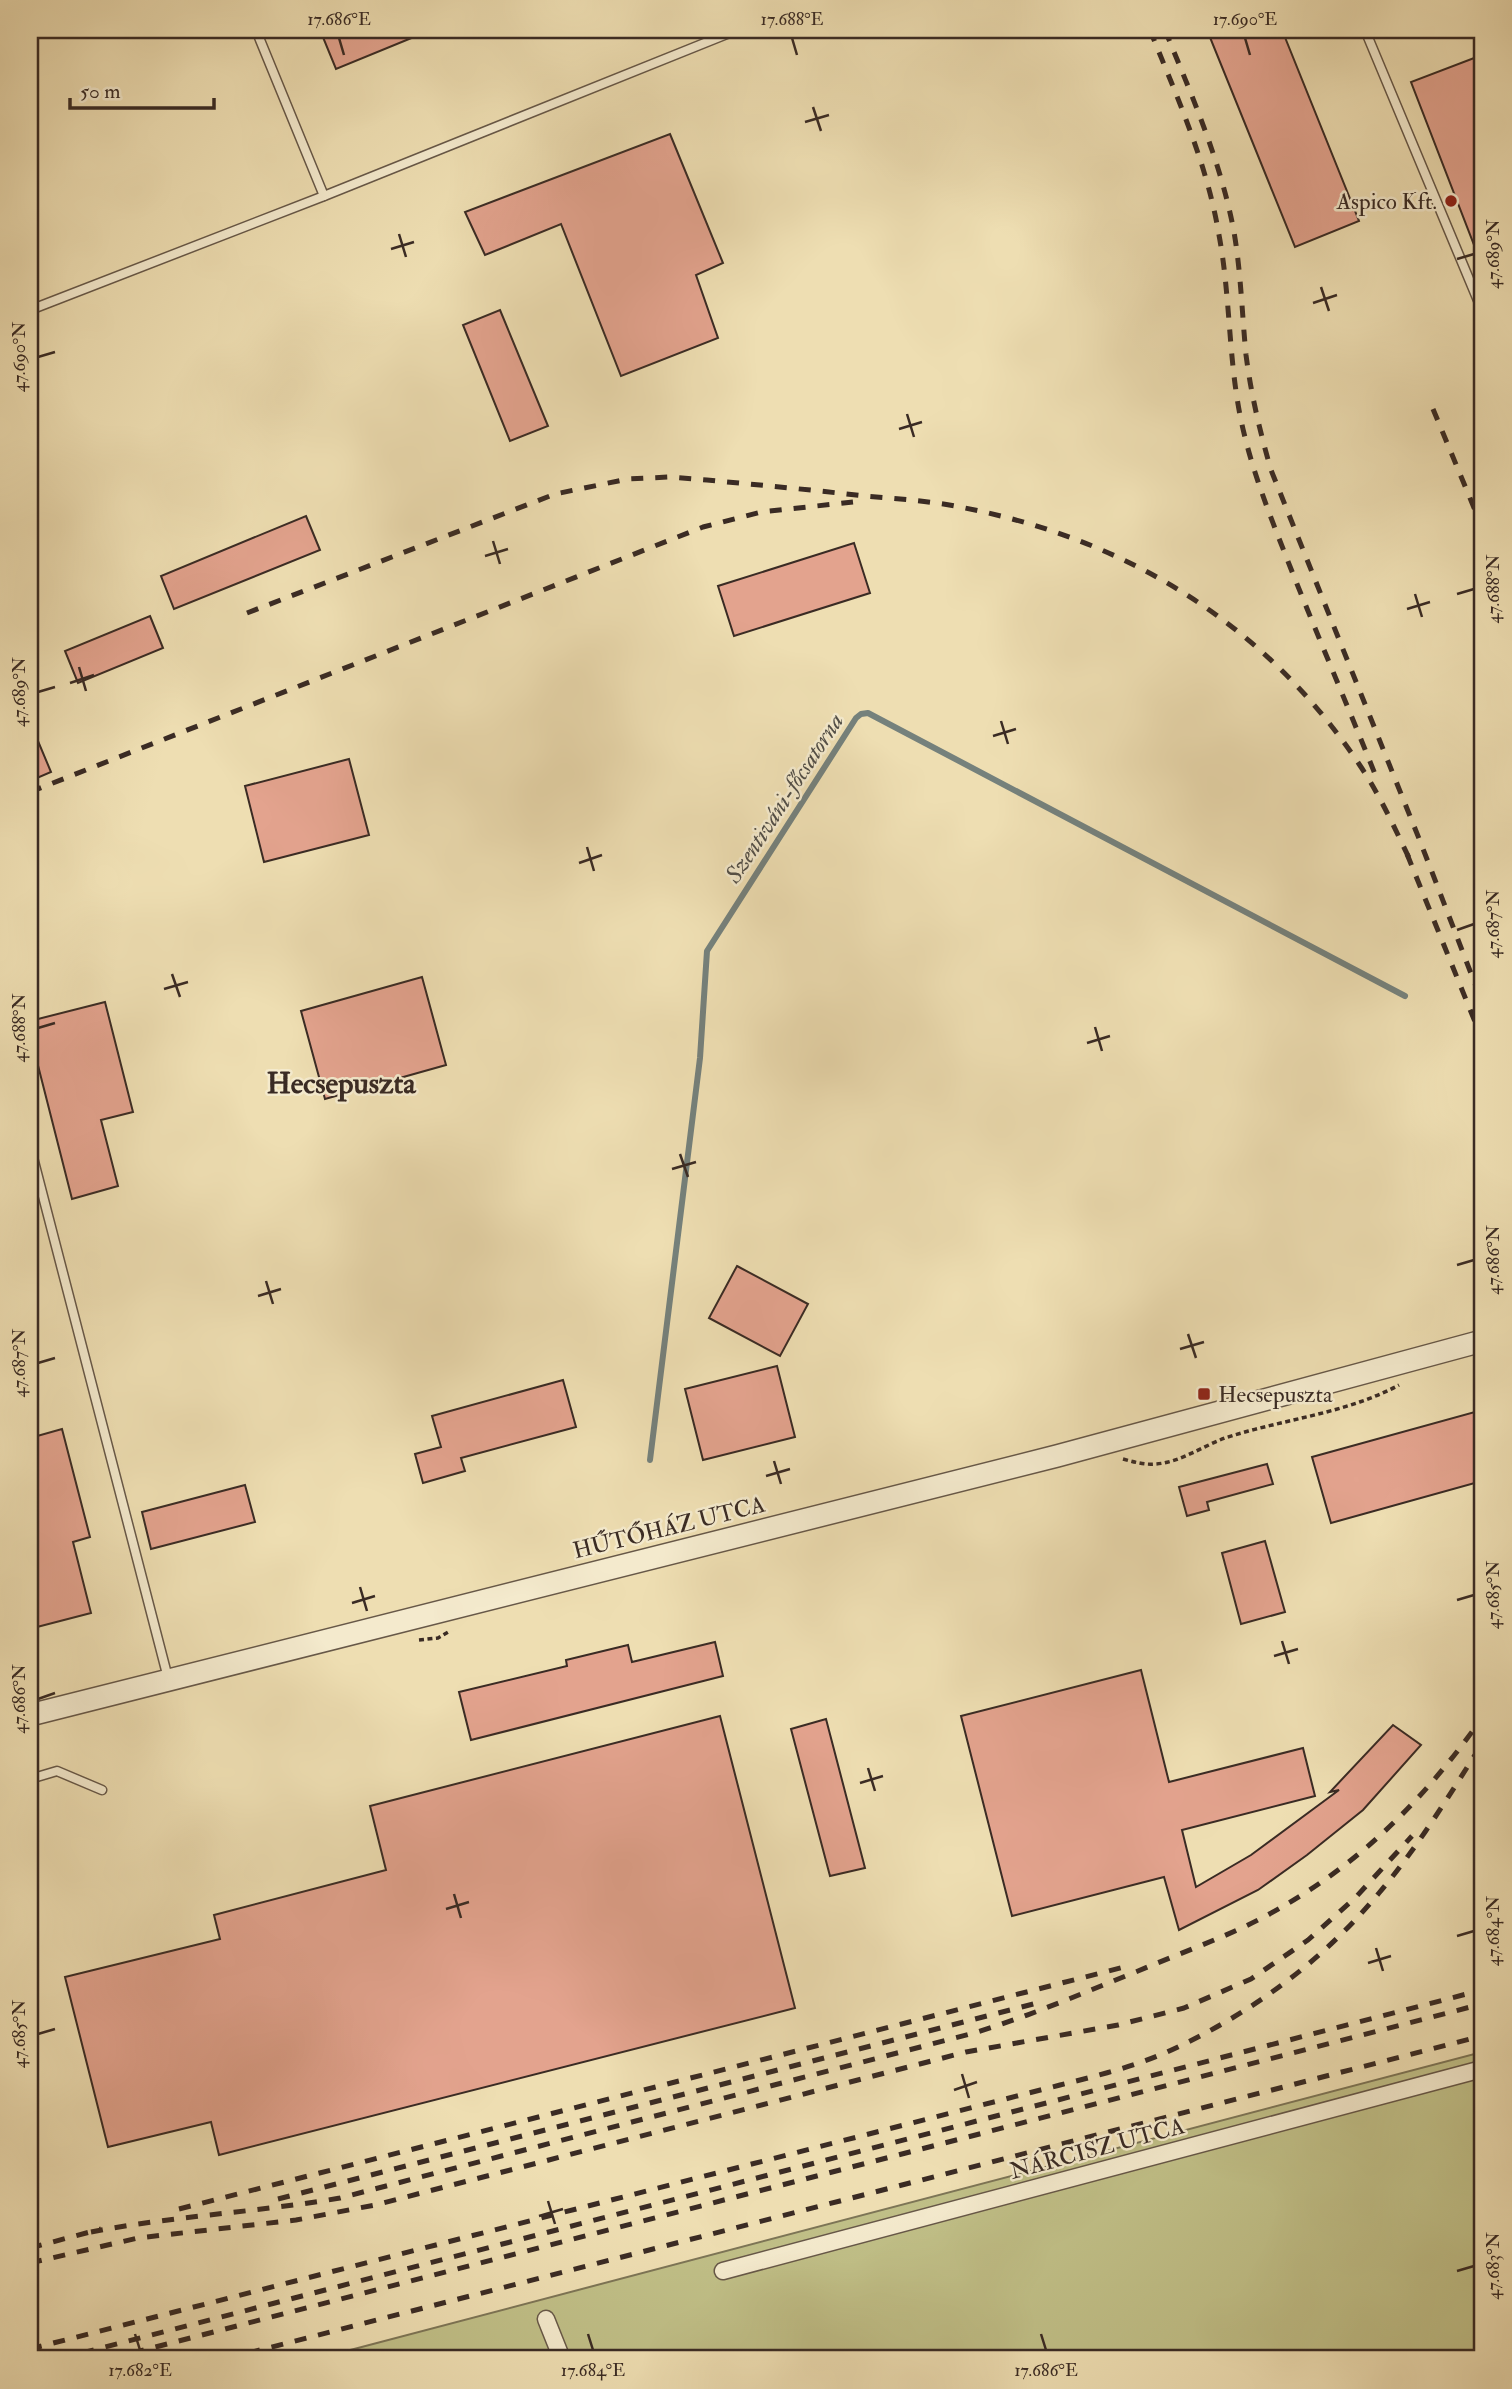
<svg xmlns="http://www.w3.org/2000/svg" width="1512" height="2389" font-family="'IM FELL Double Pica',serif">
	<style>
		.green { fill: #c0bf87; stroke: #7d7556; stroke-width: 2 }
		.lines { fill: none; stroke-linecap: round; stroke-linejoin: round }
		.stream { stroke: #75817c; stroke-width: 6 }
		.building { fill: #e3a38e; stroke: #3a2b24; stroke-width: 2 }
		.service-casing { stroke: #675848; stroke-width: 11 }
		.minor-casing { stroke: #675848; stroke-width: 19 }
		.tertiary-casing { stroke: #675848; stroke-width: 24 }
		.path { stroke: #3a2b24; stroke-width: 3.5; stroke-dasharray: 5 3.5; stroke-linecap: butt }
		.service { stroke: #f4eacd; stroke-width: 8 }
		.minor { stroke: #f4eacd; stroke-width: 16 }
		.tertiary { stroke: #f4eacd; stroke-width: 21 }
		.rail { stroke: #3a2b24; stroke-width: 5; stroke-dasharray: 12 12; stroke-linecap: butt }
		.ticks { fill: none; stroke: #3a2b24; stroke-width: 2.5 }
		.poi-dot { fill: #8f2418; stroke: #f4eacd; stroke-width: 2.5 }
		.labels { text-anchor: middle; stroke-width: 5; stroke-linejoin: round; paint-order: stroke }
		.poi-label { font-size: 23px; fill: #3a2b24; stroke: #f4eacd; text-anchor: end }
		.street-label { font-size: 23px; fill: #3a2b24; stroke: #f4eacd }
		.water-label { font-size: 24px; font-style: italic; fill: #524f48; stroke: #f4eacd }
		.district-label { font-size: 30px; font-weight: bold; fill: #3a2b24; stroke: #f4eacd }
		.neatline { fill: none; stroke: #3a2b24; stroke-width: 2.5 }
		.ticks-label { font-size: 18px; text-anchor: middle; fill: #3a2b24 }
	</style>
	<rect width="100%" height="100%" fill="#eedeb2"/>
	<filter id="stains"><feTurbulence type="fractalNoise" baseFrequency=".00286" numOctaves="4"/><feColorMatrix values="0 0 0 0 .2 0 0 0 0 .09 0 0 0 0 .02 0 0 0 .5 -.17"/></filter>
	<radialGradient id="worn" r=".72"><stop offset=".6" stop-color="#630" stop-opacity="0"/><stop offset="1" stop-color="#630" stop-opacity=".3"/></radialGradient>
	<polygon class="green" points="1482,2052 1482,2359 316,2359"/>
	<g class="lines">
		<polyline class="stream" points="650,1460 700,1058 707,951 856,718 861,714 868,713 1405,996"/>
	</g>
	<g class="building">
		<polygon points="320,30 431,30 336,69"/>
		<polygon points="1207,30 1282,30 1359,221 1295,247"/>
		<polygon points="1482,55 1482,263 1481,263 1411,82"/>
		<polygon points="670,134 723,263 696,275 718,338 621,376 561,224 485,255 465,212"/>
		<polygon points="500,310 548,426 510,441 463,325"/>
		<polygon points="306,516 320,550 174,609 161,576"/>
		<polygon points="854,543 870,593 734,636 718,586"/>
		<polygon points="150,616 163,648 78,683 65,651"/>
		<polygon points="30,722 51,772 30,781"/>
		<polygon points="349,759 369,835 264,862 245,786"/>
		<polygon points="422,977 446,1065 325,1099 301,1011"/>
		<polygon points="105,1002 133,1112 101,1120 118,1186 72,1199 30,1034 30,1021"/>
		<polygon points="737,1266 808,1304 780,1356 709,1318"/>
		<polygon points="777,1366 795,1437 703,1460 685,1389"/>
		<polygon points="563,1380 576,1427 461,1458 465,1471 423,1483 415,1454 441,1447 432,1416"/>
		<polygon points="1482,1410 1482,1481 1331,1523 1312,1457"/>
		<polygon points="62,1429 90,1537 73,1542 91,1613 37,1627 30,1598 30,1438"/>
		<polygon points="1267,1464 1273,1484 1207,1502 1209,1510 1187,1516 1179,1487"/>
		<polygon points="245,1485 255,1522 151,1549 142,1512"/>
		<polygon points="1265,1541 1285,1612 1241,1624 1222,1553"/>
		<polygon points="715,1642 723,1676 471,1740 459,1692 567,1666 566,1660 628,1645 632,1662"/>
		<polygon points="1141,1670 1169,1782 1303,1748 1315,1796 1182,1830 1196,1887 1251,1855 1339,1790 1330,1792 1393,1725 1421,1745 1363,1810 1307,1855 1258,1890 1179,1930 1164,1877 1012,1916 961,1716"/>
		<polygon points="720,1716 795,2008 219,2155 211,2122 108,2147 65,1977 220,1939 214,1915 386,1870 370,1806"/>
		<polygon points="826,1719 865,1868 830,1876 791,1729"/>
	</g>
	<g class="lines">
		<defs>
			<g id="service">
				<polyline points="256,30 324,196"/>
				<polyline points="1365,30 1479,303 1482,306"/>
				<polyline points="30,310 324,196 737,30"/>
				<polyline points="30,1146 168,1678"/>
				<polyline points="30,1779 57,1771 102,1790"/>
			</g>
			<g id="minor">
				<polyline points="723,2271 1482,2069"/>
				<polyline points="546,2319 562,2359"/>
			</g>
			<polyline id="tertiary" points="30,1715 1057,1456 1482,1341"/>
		</defs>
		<use href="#service" class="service-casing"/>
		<use href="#minor" class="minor-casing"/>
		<use href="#tertiary" class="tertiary-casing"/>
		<g class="path">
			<path d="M1123,1459C1134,1462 1144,1465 1155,1464C1179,1463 1203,1446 1225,1438C1283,1419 1345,1414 1399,1385"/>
			<polyline points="419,1640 438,1638 450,1631"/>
		</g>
		<use href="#service" class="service"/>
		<use href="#minor" class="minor"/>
		<use href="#tertiary" class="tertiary"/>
		<g class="rail">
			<path d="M1150,30C1177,97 1207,163 1219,235C1231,299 1228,365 1243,429C1254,477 1273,523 1291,569C1319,639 1349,709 1377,779"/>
			<path d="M1165,30C1192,96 1221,162 1234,232C1241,273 1242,314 1246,355C1251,394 1260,432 1271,470L1420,841L1482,1002"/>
			<polyline points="1433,409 1482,527"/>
			<path d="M247,613L555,494L628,479L669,477L707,480C760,485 813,490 865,496C899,499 932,501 965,508C1128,540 1266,625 1359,764C1380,795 1395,829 1411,862"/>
			<polyline points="30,792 703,527 761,512 853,502"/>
			<polyline points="1407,854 1482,1039"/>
			<polyline points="278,2199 1037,2003"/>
			<polyline points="179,2209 1132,1965"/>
			<path d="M91,2232C174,2216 258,2212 340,2198L974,2033C1030,2016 1083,1993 1138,1971C1178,1954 1221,1939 1260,1919C1354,1870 1421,1804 1482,1718"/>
			<polyline points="30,2248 101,2229"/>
			<polyline points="30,2263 138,2238 296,2220 375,2205 966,2052 1118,2025 1184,2008 1251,1979 1308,1940 1356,1897 1412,1836"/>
			<path d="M30,2349L1060,2085C1096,2076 1133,2067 1167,2052C1249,2015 1322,1962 1379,1893C1418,1847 1450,1794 1482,1744"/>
			<polyline points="59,2359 1482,1990"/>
			<polyline points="109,2359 1482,2004"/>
			<polyline points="225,2359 1482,2036"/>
		</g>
	</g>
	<path class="ticks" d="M339,38L344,55M792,38L797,55M1245,38L1250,55M813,107L821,131M805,122L829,115M399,234L406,257M391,249L414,242M1457,259L1474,254M1321,287L1329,311M1313,303L1337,295M38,357L55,352M907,414L914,437M899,429L922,422M493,541L500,564M485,556L508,549M1415,594L1422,617M1457,594L1474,589M1407,609L1430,602M79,667L86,691M70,683L94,675M38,692L55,687M1001,721L1008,744M993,736L1016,729M587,847L594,871M579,863L602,855M1457,930L1474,924M172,974L180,997M164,989L188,982M1095,1027L1102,1051M38,1028L55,1023M1087,1043L1110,1036M680,1154L688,1177M672,1169L696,1162M1457,1265L1474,1260M266,1281L273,1304M258,1296L281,1289M1188,1334L1196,1358M1180,1349L1204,1342M38,1363L55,1358M774,1461L781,1484M766,1476L790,1469M360,1587L367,1611M1457,1600L1474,1595M352,1603L375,1596M1282,1641L1289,1664M1274,1656L1298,1649M38,1699L55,1693M868,1768L875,1791M860,1783L883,1776M454,1894L461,1918M446,1909L469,1902M1457,1936L1474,1931M1376,1948L1383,1971M1368,1963L1391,1956M38,2034L55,2029M962,2074L969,2098M954,2090L977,2082M548,2201L555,2224M539,2216L563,2209M1457,2271L1474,2266M135,2334L140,2350M588,2334L593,2350M1041,2334L1046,2350"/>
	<g class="poi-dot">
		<circle cx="1451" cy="201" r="7"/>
		<rect x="1197" y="1387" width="14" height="14" rx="3.5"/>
	</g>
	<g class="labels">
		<g class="poi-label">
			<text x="1437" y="209">Aspico Kft.</text>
			<text x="1218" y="1402" text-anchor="start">Hecsepuszta</text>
		</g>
		<g class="street-label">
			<text transform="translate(669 1527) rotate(-14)" y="8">HŰTŐHÁZ UTCA</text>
			<text transform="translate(1097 2148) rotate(-15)" y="8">NÁRCISZ UTCA</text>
		</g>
		<g class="water-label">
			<text transform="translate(784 798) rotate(-57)" y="8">Szentiváni-főcsatorna</text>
		</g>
		<g class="district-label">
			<text x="341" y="1093">Hecsepuszta</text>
		</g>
	</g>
	<rect width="1512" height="2389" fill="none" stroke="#eedeb2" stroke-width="77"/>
	<path d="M70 98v10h144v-10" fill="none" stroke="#3a2b24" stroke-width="3.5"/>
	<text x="80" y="98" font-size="21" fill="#3a2b24" stroke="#f4eacd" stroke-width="5" paint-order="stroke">50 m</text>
	<rect x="38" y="38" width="1436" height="2312" class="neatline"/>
	<g class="ticks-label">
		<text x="339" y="25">17.686°E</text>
		<text x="792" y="25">17.688°E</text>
		<text x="1245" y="25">17.690°E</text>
		<text transform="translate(1493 254) rotate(-90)" y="6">47.689°N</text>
		<text transform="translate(19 357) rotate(-90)" y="6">47.690°N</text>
		<text transform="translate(1493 589) rotate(-90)" y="6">47.688°N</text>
		<text transform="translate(19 692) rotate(-90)" y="6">47.689°N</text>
		<text transform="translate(1493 924) rotate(-90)" y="6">47.687°N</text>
		<text transform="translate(19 1028) rotate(-90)" y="6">47.688°N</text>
		<text transform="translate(1493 1260) rotate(-90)" y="6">47.686°N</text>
		<text transform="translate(19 1363) rotate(-90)" y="6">47.687°N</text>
		<text transform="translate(1493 1595) rotate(-90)" y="6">47.685°N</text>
		<text transform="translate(19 1699) rotate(-90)" y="6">47.686°N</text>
		<text transform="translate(1493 1931) rotate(-90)" y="6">47.684°N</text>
		<text transform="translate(19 2034) rotate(-90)" y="6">47.685°N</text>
		<text transform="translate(1493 2266) rotate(-90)" y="6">47.683°N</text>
		<text x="140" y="2376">17.682°E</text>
		<text x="593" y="2376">17.684°E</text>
		<text x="1046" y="2376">17.686°E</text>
	</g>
	<rect width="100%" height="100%" filter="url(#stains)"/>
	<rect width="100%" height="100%" fill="url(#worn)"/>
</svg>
